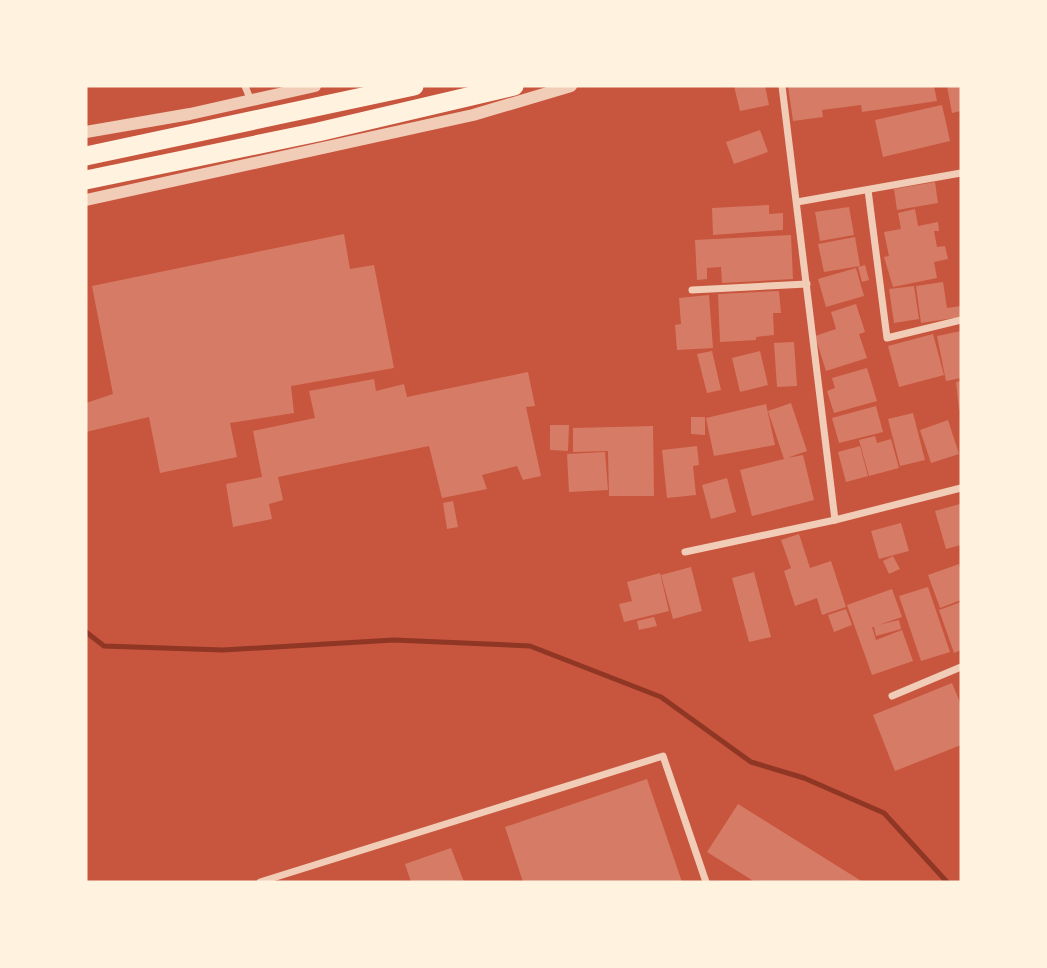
<svg xmlns="http://www.w3.org/2000/svg" width="1047" height="968" font-family="Montserrat,sans-serif">
	<style>
		.lines { fill: none; stroke-linecap: round; stroke-linejoin: round }
		.stream { stroke: #8f3625; stroke-width: 5 }
		.building { fill: #d67c66 }
		.minor { stroke: #f1ccb7; stroke-width: 7 }
		.tertiary { stroke: #f1ccb7; stroke-width: 12 }
		.trunk { stroke: #fff3e0; stroke-width: 19 }
	</style>
	<rect width="100%" height="100%" fill="#c8553d"/>
	<g class="lines">
		<polyline class="stream" points="86,632 104,646 223,650 394,640 530,646 661,697 751,762 804,778 884,813 947,882"/>
	</g>
	<g class="building">
		<polygon points="734,86 765,86 769,105 740,111"/>
		<polygon points="788,86 934,86 937,101 862,112 861,105 822,110 823,117 793,121"/>
		<polygon points="947,86 961,86 961,111 952,113"/>
		<polygon points="942,105 950,141 883,157 875,120"/>
		<polygon points="760,130 768,152 734,164 726,142"/>
		<polygon points="935,182 938,203 897,210 894,189"/>
		<polygon points="769,205 769,214 783,213 783,230 713,235 712,208"/>
		<polygon points="849,207 854,235 820,241 815,212"/>
		<polygon points="915,209 918,226 938,222 939,231 934,231 937,247 945,246 948,259 934,262 937,278 893,287 884,257 889,256 884,232 901,229 898,213"/>
		<polygon points="344,234 350,269 374,265 394,368 291,386 294,413 230,423 237,457 160,473 149,417 86,432 86,403 113,394 92,286"/>
		<polygon points="791,235 793,279 722,283 721,267 707,268 707,279 697,280 695,240"/>
		<polygon points="855,237 860,266 824,272 818,244"/>
		<polygon points="865,265 869,280 862,282 858,267"/>
		<polygon points="856,268 864,296 826,307 818,279"/>
		<polygon points="943,282 947,308 961,306 961,317 921,323 916,286"/>
		<polygon points="914,286 919,319 894,323 889,289"/>
		<polygon points="779,291 781,313 773,313 774,335 756,337 756,340 720,342 718,294"/>
		<polygon points="709,295 713,348 677,350 675,325 681,324 679,298"/>
		<polygon points="856,304 865,332 859,334 867,358 826,371 815,336 836,329 831,312"/>
		<polygon points="961,331 961,378 946,381 937,336"/>
		<polygon points="933,334 944,375 899,387 888,346"/>
		<polygon points="794,342 797,386 777,387 774,343"/>
		<polygon points="712,351 721,390 707,393 697,354"/>
		<polygon points="760,351 768,385 740,392 732,358"/>
		<polygon points="867,368 877,401 834,413 827,391 835,388 832,378"/>
		<polygon points="528,372 535,406 526,407 541,476 523,480 517,466 482,475 487,489 442,498 429,446 278,477 283,500 269,504 272,519 233,527 226,484 262,477 253,431 315,418 309,391 374,379 376,391 404,384 407,397"/>
		<polygon points="961,381 961,409 959,409 956,382"/>
		<polygon points="791,403 807,451 787,458 803,455 814,500 752,516 740,470 784,459 768,411"/>
		<polygon points="766,404 775,445 714,456 706,418"/>
		<polygon points="876,406 883,432 839,443 832,418"/>
		<polygon points="913,413 925,460 900,466 888,419"/>
		<polygon points="691,417 705,417 705,435 691,434"/>
		<polygon points="948,420 959,454 931,463 920,430"/>
		<polygon points="550,425 569,425 568,451 550,450"/>
		<polygon points="653,426 654,496 609,496 608,451 573,452 573,428"/>
		<polygon points="875,436 877,443 891,439 899,468 869,476 859,440"/>
		<polygon points="697,446 699,465 693,466 696,495 667,498 662,450"/>
		<polygon points="860,446 868,476 846,482 838,452"/>
		<polygon points="605,452 608,490 569,492 567,454"/>
		<polygon points="727,478 736,512 711,519 702,485"/>
		<polygon points="453,501 458,527 447,529 443,503"/>
		<polygon points="960,504 961,545 946,549 935,511"/>
		<polygon points="901,523 909,551 879,559 871,531"/>
		<polygon points="799,534 810,568 831,561 846,607 822,615 817,598 795,606 784,571 791,568 781,540"/>
		<polygon points="893,556 900,569 889,574 883,561"/>
		<polygon points="959,564 961,571 961,600 940,608 928,575"/>
		<polygon points="691,567 702,611 673,619 661,575"/>
		<polygon points="754,572 771,637 749,642 732,578"/>
		<polygon points="660,573 669,611 624,622 619,604 632,601 627,582"/>
		<polygon points="928,587 950,652 921,661 899,596"/>
		<polygon points="892,589 902,617 878,625 899,620 901,629 876,636 874,627 872,627 876,640 902,630 913,661 872,675 847,605"/>
		<polygon points="961,602 961,650 954,653 939,610"/>
		<polygon points="846,609 852,625 834,632 828,615"/>
		<polygon points="654,617 657,626 639,630 637,621"/>
		<polygon points="952,683 961,705 961,745 895,771 873,715"/>
		<polygon points="647,779 682,882 523,882 505,827"/>
		<polygon points="738,804 863,882 755,882 707,852"/>
		<polygon points="451,848 464,882 411,882 405,864"/>
	</g>
	<g class="lines">
		<g class="minor">
			<polyline points="245,86 251,101"/>
			<polyline points="782,86 835,520"/>
			<polyline points="868,190 887,338 961,320"/>
			<polyline points="797,202 961,173"/>
			<polyline points="692,290 807,284"/>
			<polyline points="685,552 835,520 961,488"/>
			<polyline points="892,696 961,667"/>
			<polyline points="260,882 663,756 706,882"/>
		</g>
		<g class="tertiary">
			<polyline points="86,132 190,114 315,86"/>
			<polyline points="86,200 473,115 571,86"/>
		</g>
		<g class="trunk">
			<polyline points="86,156 414,86"/>
			<polyline points="86,180 318,132 514,86"/>
		</g>
	</g>
	<rect width="1047" height="968" fill="none" stroke="#fff3e0" stroke-width="175"/>
</svg>
